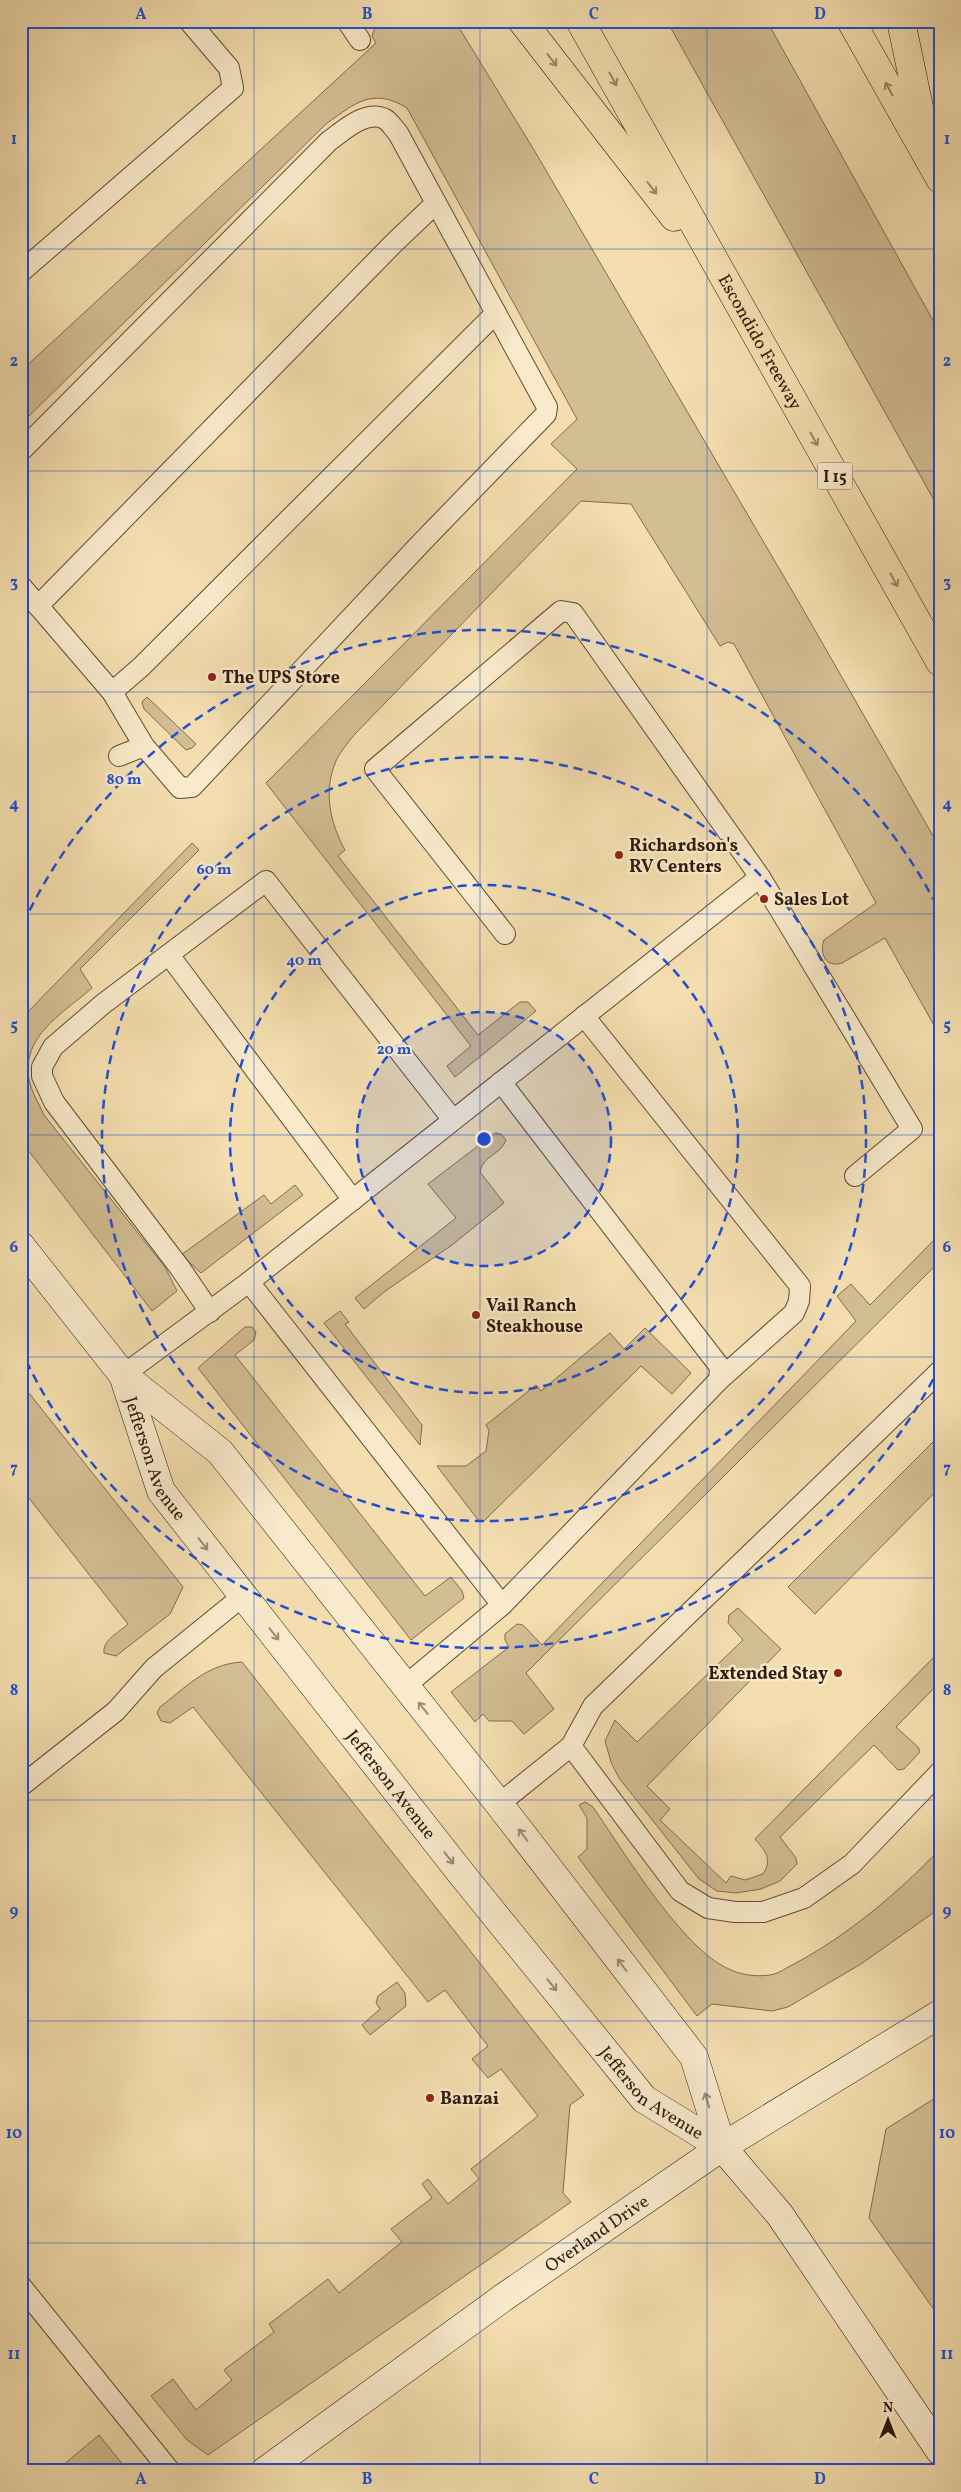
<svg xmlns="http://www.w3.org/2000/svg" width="961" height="2492" font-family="Vollkorn,serif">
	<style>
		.green { fill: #d3bd93; stroke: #816b4e }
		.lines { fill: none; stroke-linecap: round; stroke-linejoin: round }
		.lane-casing { stroke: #604a32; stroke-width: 22 }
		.secondary-casing { stroke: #2f1909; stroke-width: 29 }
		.highway-casing { stroke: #2f1909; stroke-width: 29 }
		.lane { stroke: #f8eacb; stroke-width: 20 }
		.secondary { stroke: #f8eacb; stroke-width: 28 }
		.highway { stroke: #f4deaf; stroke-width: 28 }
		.oneway { stroke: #9b8564 }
		.oneway2 { stroke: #9e8c74 }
		.grid { fill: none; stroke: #1d4ed8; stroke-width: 1; stroke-opacity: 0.55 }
		.ring { fill: none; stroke: #1d4ed8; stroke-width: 2.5; stroke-dasharray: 9 6 }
		.poi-dot { fill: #8f2418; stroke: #f8eacb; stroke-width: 2 }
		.labels { text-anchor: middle; stroke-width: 4.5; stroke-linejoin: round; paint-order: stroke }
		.shield { fill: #f8eacb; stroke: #6b5843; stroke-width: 1 }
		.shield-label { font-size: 16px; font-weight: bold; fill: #2f1909 }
		.street-label { font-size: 18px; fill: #2f1909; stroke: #f8eacb }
		.poi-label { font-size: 18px; font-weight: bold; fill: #2f1909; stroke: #f8eacb; text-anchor: start }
		.centre { fill: #1d4ed8; stroke: #f8eacb; stroke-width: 2.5 }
		.ring-label { font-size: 15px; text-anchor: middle; font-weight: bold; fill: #1d4ed8; stroke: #f8eacb; stroke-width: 4.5; stroke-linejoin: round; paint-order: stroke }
		.neatline { fill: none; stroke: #1d4ed8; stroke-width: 2 }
		.grid-label { font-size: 16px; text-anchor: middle; font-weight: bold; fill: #1d4ed8 }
	</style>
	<rect width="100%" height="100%" fill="#f4deaf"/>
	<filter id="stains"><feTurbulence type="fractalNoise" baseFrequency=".004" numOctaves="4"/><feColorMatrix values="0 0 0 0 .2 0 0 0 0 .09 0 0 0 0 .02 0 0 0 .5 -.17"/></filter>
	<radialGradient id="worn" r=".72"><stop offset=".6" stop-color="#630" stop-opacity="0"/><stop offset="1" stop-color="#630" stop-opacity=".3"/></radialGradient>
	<g class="green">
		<path d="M375,21H455L534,150L797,599L940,848V1036L885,938L842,963C826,968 819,954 824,940L876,903L734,644L728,642L720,646L631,504L581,501L354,735C348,743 340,752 336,761C323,791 330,823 345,850L338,856L478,1035L520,1002H528L536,1011L455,1077L447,1066L471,1046L266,783L577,469L551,444L577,419L407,108C373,87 355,103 326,124L21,424V371L376,43L372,36L376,24Z"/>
		<polygon points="667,21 767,21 940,333 940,511"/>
		<polygon points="147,697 196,744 192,748 186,750 144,709 142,702"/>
		<path d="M192,843L199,850L80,969L92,988C61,1015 16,1039 31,1087C34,1096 40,1106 44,1115L165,1267L177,1291L152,1311L21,1141V1026L23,1024L21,1019Z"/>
		<path d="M495,1133L501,1134L506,1140C501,1155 483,1155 480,1172L504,1203L452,1245L384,1292L364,1309L355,1298L456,1218L428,1184Z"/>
		<polygon points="295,1185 303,1195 201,1273 181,1255 264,1195 271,1204"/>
		<polygon points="940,1234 940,1261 526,1673 554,1709 524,1734 512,1721 489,1721 483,1714 475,1722 451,1692 509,1647 505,1640 505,1634 517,1624 523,1625 542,1645 856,1321 837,1296 851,1284 870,1305"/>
		<polygon points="340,1311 349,1322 345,1324 422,1425 420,1445 324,1323"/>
		<polygon points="245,1327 252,1327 256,1332 254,1340 235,1355 425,1596 451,1577 462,1591 464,1598 411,1640 198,1368"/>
		<polygon points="645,1328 691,1373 672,1394 641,1366 488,1517 483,1522 478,1520 437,1466 466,1466 486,1451 489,1430 486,1425 536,1385 541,1391 610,1333 624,1349"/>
		<path d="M21,1383L183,1587L170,1614L116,1656L104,1653C102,1640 120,1632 128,1624L21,1488Z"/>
		<polygon points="940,1435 940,1487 815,1614 788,1587"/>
		<path d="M738,1608L781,1649L647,1786L670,1809L660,1820L726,1883L731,1876L745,1880L763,1874C773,1859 765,1851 755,1839L940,1651V1682L896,1727L918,1747L920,1752L904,1769L898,1770L874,1745L780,1837L796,1858L797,1864L780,1881L761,1889L736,1893L717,1891L699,1879L619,1778L611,1762L605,1741L615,1720L637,1742L743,1640L728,1623L729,1615Z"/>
		<path d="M242,1662L584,2095L570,2105L563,2193L571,2202L208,2455L187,2440L151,2396L173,2379L196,2410L232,2380L224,2370L274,2332L269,2324L328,2279L339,2293L402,2242L391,2229L432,2198L422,2184L428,2179L448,2204L479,2179L471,2169L538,2116L501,2069L488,2078L472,2059L488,2046L445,1990L428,2002L193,1707L170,1723L161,1721L157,1713L160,1707C186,1687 207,1664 242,1662Z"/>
		<path d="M585,1802L593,1807C622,1849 683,1950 729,1969C741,1975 756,1977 770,1975C778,1974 786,1968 794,1964C847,1936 898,1893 940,1849V1908L861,1964L788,2007L772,2011L712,2004L697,2016L578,1857L587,1849V1818L579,1805Z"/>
		<polygon points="397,1982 405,1993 406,2006 370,2035 362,2025 380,2009 376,2003 378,1996"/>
		<polygon points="940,2095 940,2318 869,2218 886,2129"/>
		<polygon points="99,2435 128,2471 56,2471"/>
	</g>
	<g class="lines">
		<defs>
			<g id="lane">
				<polyline points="347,21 360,40"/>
				<polyline points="21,272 233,88 229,68 189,21"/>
				<path d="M21,451L329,141C343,131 366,109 385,119C390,122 394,129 398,133L547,407L546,414L423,541L192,787L180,788L144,746L112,692L21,586"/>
				<polyline points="38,606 394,243 436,203"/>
				<polyline points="112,692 141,667 496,313"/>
				<polyline points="119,756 144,746"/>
				<polyline points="505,934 375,769 561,611 573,613 760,877 912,1129 855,1176"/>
				<polyline points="169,955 353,1200"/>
				<polyline points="584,1016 800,1286 799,1301 794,1313 719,1380"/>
				<polyline points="249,1282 502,1605"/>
				<polyline points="210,1312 180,1268 54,1102 42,1076 42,1067 53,1047 103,1004 266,881 453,1120"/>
				<polyline points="123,1375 249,1282 760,877"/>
				<polyline points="405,1686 502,1605 719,1380 720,1367 501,1082"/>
				<polyline points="571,1746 680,1891 708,1908 735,1912 763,1912 804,1898 852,1864 940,1772"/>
				<polyline points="21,1786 116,1711 154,1668 243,1596"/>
				<polyline points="499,1804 571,1746 593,1706 940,1371"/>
				<polyline points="21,2286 170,2471"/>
			</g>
			<g id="secondary">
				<polyline points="21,1246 123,1375 220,1452 499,1804 694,2057 722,2147"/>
				<path id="s1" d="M123,1375L161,1491L460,1872L644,2099L722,2147L780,2215L940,2451"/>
				<path id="s2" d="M265,2471L504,2297L722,2147L940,2014"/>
			</g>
			<g id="highway">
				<polyline points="522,21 674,217"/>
				<path id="s3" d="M580,21L940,662"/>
				<polyline points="851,21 940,179"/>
				<polyline points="901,21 925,136"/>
			</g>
		</defs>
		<use href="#lane" class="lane-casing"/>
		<use href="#secondary" class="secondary-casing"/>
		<use href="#highway" class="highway-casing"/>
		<use href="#lane" class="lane"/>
		<use href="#secondary" class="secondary"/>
		<use href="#highway" class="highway"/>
	</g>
	<defs><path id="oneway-shaft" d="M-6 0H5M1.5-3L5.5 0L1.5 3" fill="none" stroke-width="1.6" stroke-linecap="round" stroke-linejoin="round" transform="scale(1.25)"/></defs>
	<g class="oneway">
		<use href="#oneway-shaft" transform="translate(552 60) rotate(52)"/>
		<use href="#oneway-shaft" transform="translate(613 79) rotate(61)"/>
		<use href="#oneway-shaft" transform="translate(889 89) rotate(-119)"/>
		<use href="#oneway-shaft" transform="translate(652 188) rotate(52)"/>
		<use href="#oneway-shaft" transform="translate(814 439) rotate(61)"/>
		<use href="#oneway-shaft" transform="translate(894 580) rotate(61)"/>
	</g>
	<g class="oneway2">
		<use href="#oneway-shaft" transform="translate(203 1544) rotate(52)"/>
		<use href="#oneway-shaft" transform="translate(274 1634) rotate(52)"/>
		<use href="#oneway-shaft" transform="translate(423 1708) rotate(-129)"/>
		<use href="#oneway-shaft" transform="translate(523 1835) rotate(-127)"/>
		<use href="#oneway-shaft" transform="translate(449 1858) rotate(52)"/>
		<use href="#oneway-shaft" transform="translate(622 1965) rotate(-127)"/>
		<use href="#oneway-shaft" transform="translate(552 1985) rotate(51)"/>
		<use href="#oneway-shaft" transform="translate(707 2100) rotate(-107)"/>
	</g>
	<path class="grid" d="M254,21V2471M480,21V2471M707,21V2471M21,249H940M21,471H940M21,692H940M21,914H940M21,1135H940M21,1357H940M21,1578H940M21,1800H940M21,2021H940M21,2243H940"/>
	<circle cx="484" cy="1139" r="127" fill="#1d4ed8" fill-opacity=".12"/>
	<g class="ring">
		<circle cx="484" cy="1139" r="127"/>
		<circle cx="484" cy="1139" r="254"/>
		<circle cx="484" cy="1139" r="382"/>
		<path d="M940 1366A509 509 0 0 1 23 1354M23 924A509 509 0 0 1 940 912"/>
	</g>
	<g class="poi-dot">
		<circle cx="212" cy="677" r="5"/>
		<circle cx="619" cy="855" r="5"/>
		<circle cx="764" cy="899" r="5"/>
		<circle cx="476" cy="1315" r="5"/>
		<circle cx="838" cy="1673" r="5"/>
		<circle cx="430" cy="2098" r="5"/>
	</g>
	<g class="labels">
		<rect class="shield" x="817.5" y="462.5" width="35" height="27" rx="4"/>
		<g class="shield-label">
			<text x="835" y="482">I 15</text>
		</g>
		<g class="street-label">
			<text dy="6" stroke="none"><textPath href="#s3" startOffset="368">Escondido Freeway</textPath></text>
			<text dy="6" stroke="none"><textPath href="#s1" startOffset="90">Jefferson Avenue</textPath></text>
			<text dy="6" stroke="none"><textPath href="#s1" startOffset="495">Jefferson Avenue</textPath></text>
			<text dy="6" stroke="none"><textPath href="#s1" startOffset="900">Jefferson Avenue</textPath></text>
			<text dy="6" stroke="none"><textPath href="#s2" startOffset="408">Overland Drive</textPath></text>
		</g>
		<g class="poi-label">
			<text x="222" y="683">The UPS Store</text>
			<text x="629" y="851">Richardson's<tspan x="629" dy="21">RV Centers</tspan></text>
			<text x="774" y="905">Sales Lot</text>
			<text x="486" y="1311">Vail Ranch<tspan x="486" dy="21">Steakhouse</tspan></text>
			<text x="828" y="1679" text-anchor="end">Extended Stay</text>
			<text x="440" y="2104">Banzai</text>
		</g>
	</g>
	<circle cx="484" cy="1139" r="8" class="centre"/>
	<g class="ring-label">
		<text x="124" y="784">80 m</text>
		<text x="214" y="874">60 m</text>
		<text x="304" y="965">40 m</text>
		<text x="394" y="1054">20 m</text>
	</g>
	<rect width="961" height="2492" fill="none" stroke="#f4deaf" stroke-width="55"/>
	<g transform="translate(888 2420)" stroke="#f8eacb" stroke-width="4" paint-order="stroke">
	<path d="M0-4L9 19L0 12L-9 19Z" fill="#2f1909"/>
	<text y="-8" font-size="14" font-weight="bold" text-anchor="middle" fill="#2f1909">N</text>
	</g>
	<rect x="28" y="28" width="906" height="2436" class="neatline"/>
	<g class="grid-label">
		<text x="141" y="19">A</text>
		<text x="367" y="19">B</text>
		<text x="594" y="19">C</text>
		<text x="820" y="19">D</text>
		<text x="14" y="144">1</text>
		<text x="947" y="144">1</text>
		<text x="14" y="366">2</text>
		<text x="947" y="366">2</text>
		<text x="14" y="587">3</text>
		<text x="947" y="587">3</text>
		<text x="14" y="809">4</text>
		<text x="947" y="809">4</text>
		<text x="14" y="1030">5</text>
		<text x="947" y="1030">5</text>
		<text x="14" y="1252">6</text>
		<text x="947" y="1252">6</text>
		<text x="14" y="1473">7</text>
		<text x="947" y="1473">7</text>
		<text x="14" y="1695">8</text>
		<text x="947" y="1695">8</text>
		<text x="14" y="1916">9</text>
		<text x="947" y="1916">9</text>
		<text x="14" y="2138">10</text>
		<text x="947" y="2138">10</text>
		<text x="14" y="2359">11</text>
		<text x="947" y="2359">11</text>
		<text x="141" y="2484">A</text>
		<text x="367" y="2484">B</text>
		<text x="594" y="2484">C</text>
		<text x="820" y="2484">D</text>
	</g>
	<rect width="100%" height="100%" filter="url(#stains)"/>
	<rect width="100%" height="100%" fill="url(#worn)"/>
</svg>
